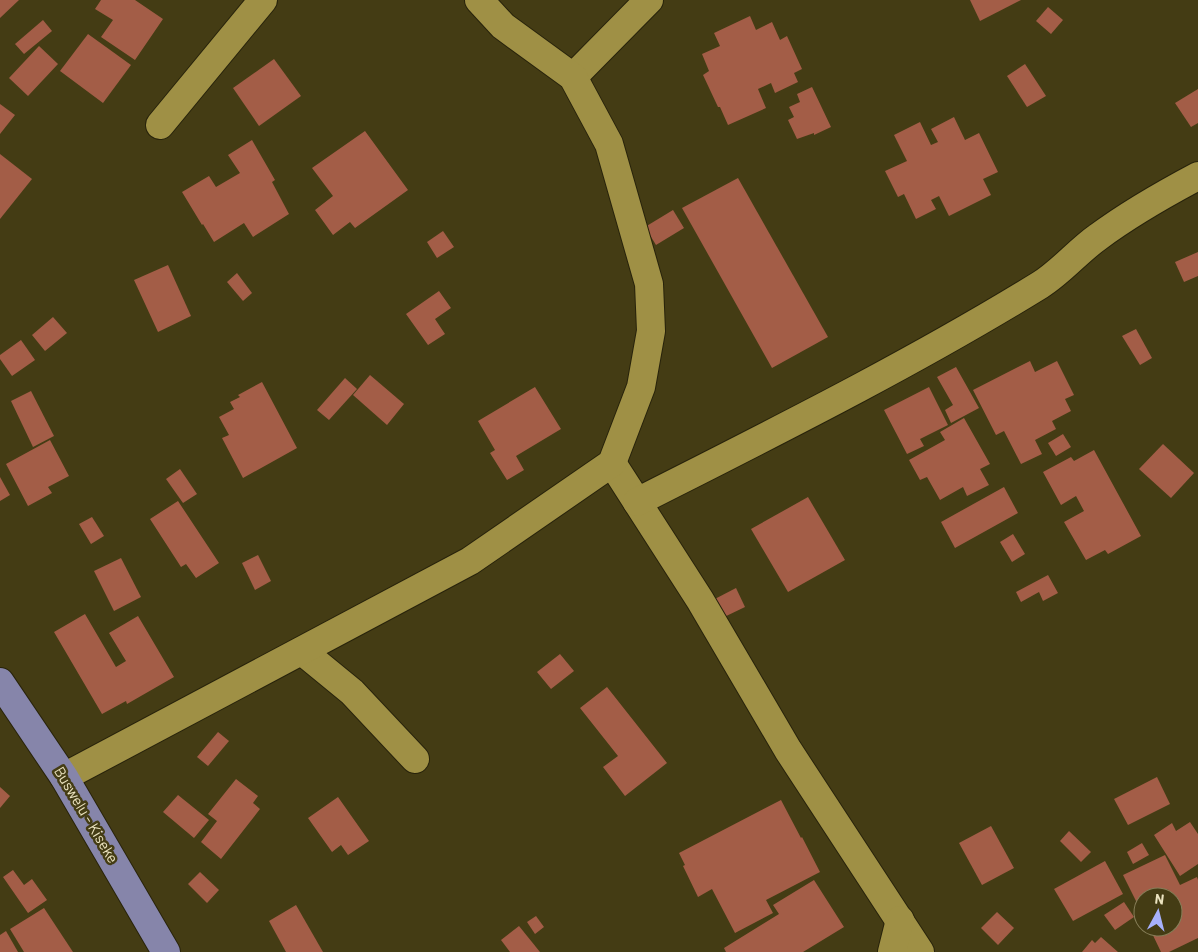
<svg xmlns="http://www.w3.org/2000/svg" width="1198" height="952" font-family="Barlow,sans-serif">
	<style>
		.building { fill: #a35d47 }
		.lines { fill: none; stroke-linecap: round; stroke-linejoin: round }
		.minor-casing { stroke: #28230b; stroke-width: 30 }
		.major-casing { stroke: #28230b; stroke-width: 30 }
		.minor { stroke: #9f9045; stroke-width: 28 }
		.major { stroke: #8685aa; stroke-width: 28 }
		.labels { text-anchor: middle; stroke-width: 5; stroke-linejoin: round; paint-order: stroke }
		.street-label { font-size: 15px; fill: #ece4c0; stroke: #443c14 }
	</style>
	<rect width="100%" height="100%" fill="#443c14"/>
	<g class="building">
		<polygon points="0,0 19,0 0,18"/>
		<polygon points="101,0 135,0 163,19 135,60 101,37 113,20 95,9"/>
		<polygon points="970,0 1021,0 980,21"/>
		<polygon points="1048,7 1063,20 1051,34 1036,21"/>
		<polygon points="750,16 756,30 772,22 780,40 787,36 802,69 794,73 798,82 775,93 771,83 758,89 766,108 728,125 720,107 718,107 703,75 709,71 702,54 720,46 714,33"/>
		<polygon points="43,20 52,31 24,54 15,44"/>
		<polygon points="88,34 131,65 103,103 60,71"/>
		<polygon points="39,46 58,64 28,96 9,78"/>
		<polygon points="274,59 301,96 259,126 233,88"/>
		<polygon points="1025,64 1046,96 1027,107 1007,76"/>
		<polygon points="812,87 831,127 814,135 814,133 797,139 788,120 794,117 789,107 800,102 797,94"/>
		<polygon points="1198,89 1198,123 1191,127 1175,103"/>
		<polygon points="0,104 15,115 0,134"/>
		<polygon points="954,117 965,140 979,133 998,172 983,179 991,195 949,216 939,196 931,200 936,209 916,219 904,194 898,197 885,171 907,161 894,135 920,122 931,145 938,142 931,129"/>
		<polygon points="365,131 408,190 355,228 350,222 333,235 315,210 333,196 312,168"/>
		<polygon points="252,140 275,180 272,182 289,214 253,237 244,223 214,242 203,224 202,225 182,192 209,176 216,187 240,173 228,155"/>
		<polygon points="0,154 32,179 0,219"/>
		<polygon points="738,178 828,337 772,368 682,208"/>
		<polygon points="673,210 684,228 656,245 645,227"/>
		<polygon points="443,231 454,247 437,258 427,242"/>
		<polygon points="1198,252 1198,276 1184,282 1175,262"/>
		<polygon points="168,265 191,316 158,332 134,280"/>
		<polygon points="237,273 252,293 243,301 227,282"/>
		<polygon points="439,291 451,308 435,319 445,334 428,345 406,314"/>
		<polygon points="53,317 67,333 45,351 32,335"/>
		<polygon points="1136,329 1152,358 1140,365 1122,336"/>
		<polygon points="21,340 35,360 12,376 0,359 0,355"/>
		<polygon points="1030,361 1035,372 1057,361 1074,395 1065,399 1071,411 1052,421 1056,429 1035,440 1042,454 1021,464 1004,431 996,435 973,390"/>
		<polygon points="956,367 979,408 951,423 945,410 953,405 937,377"/>
		<polygon points="370,375 404,404 387,425 353,395"/>
		<polygon points="345,378 357,389 329,420 317,410"/>
		<polygon points="262,382 297,448 243,478 222,438 229,435 219,417 234,409 230,402 240,397 238,395"/>
		<polygon points="535,387 561,429 516,456 524,470 507,480 490,453 495,450 478,421"/>
		<polygon points="929,387 948,425 920,439 924,446 907,454 884,410"/>
		<polygon points="31,391 54,436 33,447 11,401"/>
		<polygon points="964,418 990,464 980,469 989,485 967,496 963,487 940,500 927,477 920,480 909,460 945,440 940,432"/>
		<polygon points="1063,434 1071,447 1056,456 1048,443"/>
		<polygon points="50,440 69,476 48,487 52,493 28,506 6,464"/>
		<polygon points="1163,444 1194,473 1171,498 1139,469"/>
		<polygon points="1094,450 1141,536 1108,554 1105,550 1086,560 1064,522 1084,511 1076,496 1061,505 1043,472 1071,457 1074,461"/>
		<polygon points="180,469 197,494 183,503 166,479"/>
		<polygon points="0,477 10,495 0,501"/>
		<polygon points="1004,487 1018,513 955,548 941,522"/>
		<polygon points="808,497 845,560 788,592 751,529"/>
		<polygon points="178,501 219,563 196,578 186,564 181,567 150,519"/>
		<polygon points="92,517 104,536 91,544 79,524"/>
		<polygon points="1013,534 1025,554 1012,562 1000,542"/>
		<polygon points="258,555 271,581 255,590 242,563"/>
		<polygon points="121,558 141,597 114,611 94,571"/>
		<polygon points="1048,575 1058,593 1043,601 1039,592 1021,602 1016,592"/>
		<polygon points="736,588 745,607 720,619 711,601"/>
		<polygon points="85,614 116,667 126,661 109,633 138,616 174,677 127,704 126,701 102,714 54,632"/>
		<polygon points="560,654 574,671 551,689 537,672"/>
		<polygon points="607,687 667,763 625,796 603,767 618,756 580,708"/>
		<polygon points="218,732 229,741 208,766 197,757"/>
		<polygon points="1157,777 1170,804 1128,825 1114,799"/>
		<polygon points="236,779 258,796 253,803 260,809 221,859 201,842 217,821 208,814"/>
		<polygon points="0,787 10,796 0,808"/>
		<polygon points="178,795 209,820 194,838 163,812"/>
		<polygon points="338,797 369,841 348,855 341,845 332,852 308,818"/>
		<polygon points="781,800 801,838 802,837 820,872 766,900 773,913 735,933 712,889 698,897 683,866 685,865 679,853"/>
		<polygon points="1190,822 1198,834 1198,864 1180,876 1154,835 1172,823 1176,831"/>
		<polygon points="991,826 1014,868 982,885 959,843"/>
		<polygon points="1069,831 1091,852 1081,862 1060,841"/>
		<polygon points="1142,843 1149,855 1133,864 1127,852"/>
		<polygon points="1165,855 1180,885 1197,877 1198,880 1198,938 1169,952 1161,952 1149,927 1173,927 1173,897 1143,897 1143,915 1123,875"/>
		<polygon points="1105,861 1123,894 1073,921 1054,889"/>
		<polygon points="13,870 24,885 32,879 47,900 28,913 3,877"/>
		<polygon points="200,872 219,890 207,903 188,884"/>
		<polygon points="814,880 844,927 803,952 726,952 724,948 779,914 773,905"/>
		<polygon points="1124,902 1134,917 1115,930 1104,915"/>
		<polygon points="296,905 323,952 286,952 269,921"/>
		<polygon points="44,908 73,952 24,952 10,929"/>
		<polygon points="997,912 1014,928 998,945 981,928"/>
		<polygon points="536,916 544,927 535,934 527,922"/>
		<polygon points="519,926 540,952 510,952 501,940"/>
		<polygon points="6,931 18,952 0,952 0,935"/>
		<polygon points="1101,937 1118,952 1082,952 1092,940 1095,943"/>
	</g>
	<g class="lines">
		<defs>
			<g id="minor">
				<polyline points="573,77 649,0"/>
				<polyline points="160,125 263,0"/>
				<polyline points="612,463 700,600 788,750 920,952"/>
				<path d="M637,502C773,433 910,365 1040,285C1061,272 1078,251 1098,237C1129,214 1164,194 1198,176"/>
				<polyline points="302,651 352,692 415,759"/>
				<polyline points="64,777 470,561 612,463 641,387 651,331 649,284 609,144 573,77 503,26 479,0"/>
				<polyline points="892,952 900,920"/>
			</g>
			<polyline id="major" points="0,682 64,777 166,952"/>
		</defs>
		<use href="#minor" class="minor-casing"/>
		<use href="#major" class="major-casing"/>
		<use href="#minor" class="minor"/>
		<use href="#major" class="major"/>
	</g>
	<g class="labels">
		<g class="street-label">
			<text transform="translate(86 815) rotate(59)" y="5">Buswelu - Kiseke</text>
		</g>
	</g>
	<g transform="translate(1158 912) rotate(7)"><circle r="24" fill="#443c14" stroke="#877f59"/>
	<path d="M0-4L9 19L0 12L-9 19Z" fill="#a7b1fc"/>
	<text y="-8" font-size="14" font-weight="bold" text-anchor="middle" fill="#ece4c0">N</text>
	</g>
</svg>
